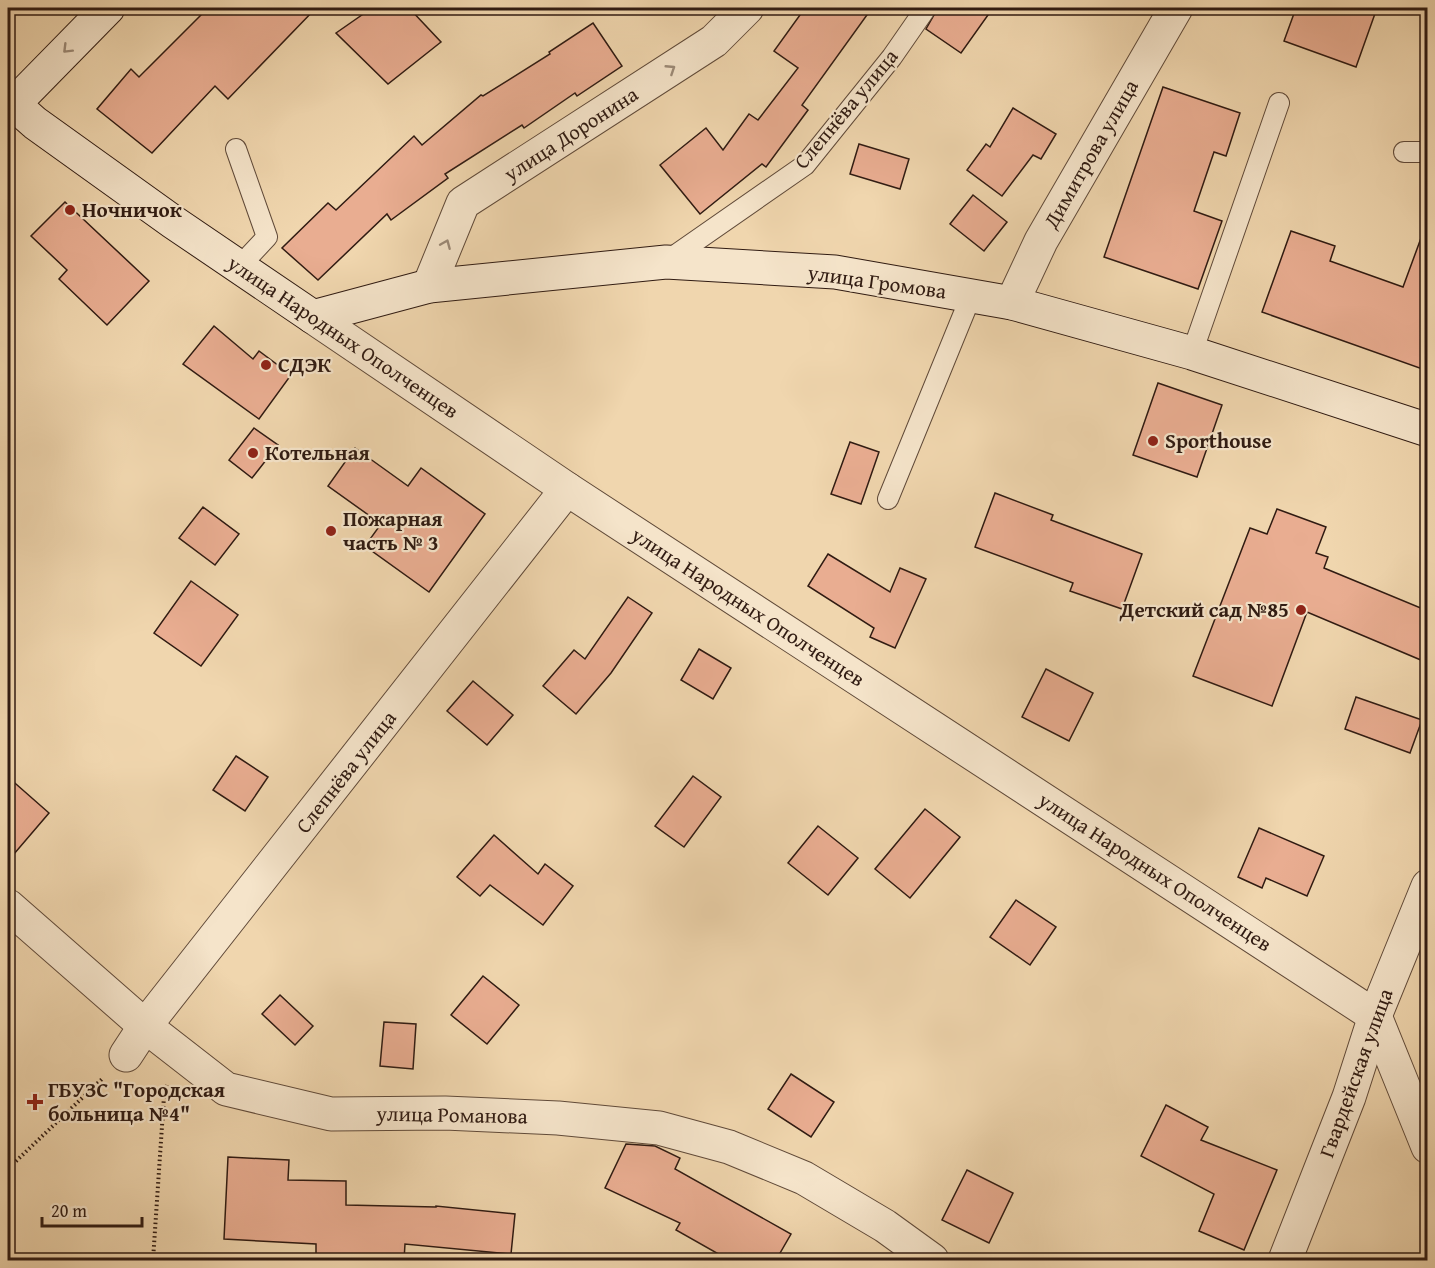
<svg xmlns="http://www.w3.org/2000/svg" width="1435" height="1268" font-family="'Gentium Book Plus',serif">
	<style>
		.building { fill: #e9ad91; stroke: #301b12; stroke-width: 1.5 }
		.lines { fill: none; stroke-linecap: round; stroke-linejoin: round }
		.lane-casing { stroke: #604a39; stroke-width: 22 }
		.street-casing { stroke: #604a39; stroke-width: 35 }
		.secondary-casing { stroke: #301b12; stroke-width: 35 }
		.path { stroke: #301b12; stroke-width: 4; stroke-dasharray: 1.5 3; stroke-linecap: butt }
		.lane { stroke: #f5e4ca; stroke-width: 20 }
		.street { stroke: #f5e4ca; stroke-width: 33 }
		.secondary { stroke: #f5e4ca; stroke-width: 33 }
		.oneway { stroke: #9c8a77 }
		.poi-dot { fill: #8f2418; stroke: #f5e4ca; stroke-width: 2 }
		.labels { text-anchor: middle; stroke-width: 4.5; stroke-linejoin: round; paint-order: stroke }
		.street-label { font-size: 21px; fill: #301b12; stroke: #f5e4ca }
		.poi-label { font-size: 21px; font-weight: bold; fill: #301b12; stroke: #f5e4ca; text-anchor: start }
	</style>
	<rect width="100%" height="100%" fill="#f0d6ae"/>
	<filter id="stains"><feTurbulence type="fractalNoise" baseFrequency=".00333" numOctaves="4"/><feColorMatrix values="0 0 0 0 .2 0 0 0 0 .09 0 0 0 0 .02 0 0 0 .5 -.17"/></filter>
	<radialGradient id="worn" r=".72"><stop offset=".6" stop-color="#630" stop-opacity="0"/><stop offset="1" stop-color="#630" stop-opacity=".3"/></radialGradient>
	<g class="building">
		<polygon points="208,8 316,8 228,99 215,86 152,153 97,109 131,69 139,77"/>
		<polygon points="372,8 409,8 441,42 388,84 336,33"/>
		<polygon points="805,8 872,8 802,105 808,110 766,167 762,164 700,214 660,165 706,128 723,150 749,114 758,120 798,68 774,51"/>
		<polygon points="938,8 993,8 961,53 926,29"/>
		<polygon points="1296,8 1377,8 1356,67 1284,41"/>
		<polygon points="593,23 622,66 577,96 575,93 524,128 522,125 445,174 448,178 391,220 387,214 318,280 282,248 328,203 336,210 414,136 422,145 481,95 483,96 550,54 549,52"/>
		<polygon points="1163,87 1240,113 1226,156 1214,152 1194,211 1222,221 1198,289 1104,257"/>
		<polygon points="1013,108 1056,134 1041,159 1033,155 1002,196 967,170 986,144 990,147"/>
		<polygon points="859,144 909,159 900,189 850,174"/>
		<polygon points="973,195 1007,222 984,251 950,224"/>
		<polygon points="65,202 149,281 107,325 59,279 67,270 31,236"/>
		<polygon points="1424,230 1428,231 1428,371 1262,312 1291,231 1335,246 1330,261 1403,287"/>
		<polygon points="214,326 253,359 259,351 291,375 259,419 183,364"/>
		<polygon points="1158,383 1222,405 1197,477 1133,455"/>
		<polygon points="254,428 278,445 252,478 229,460"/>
		<polygon points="850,442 879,452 861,504 831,494"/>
		<polygon points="355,448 408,486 421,468 485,514 429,592 365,546 381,524 328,486"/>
		<polygon points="995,493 1053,515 1051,520 1142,554 1122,609 1070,591 1073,583 975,547"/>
		<polygon points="203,507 239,534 215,565 179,538"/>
		<polygon points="1277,509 1326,527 1316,553 1328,557 1324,568 1428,611 1428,663 1307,612 1272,706 1193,676 1250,528 1267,534"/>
		<polygon points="828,554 890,592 900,568 926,579 895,648 870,637 874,628 808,586"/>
		<polygon points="191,581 238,615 201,666 154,633"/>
		<polygon points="628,597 652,613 611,673 576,714 543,686 574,650 585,659"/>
		<polygon points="699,649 731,668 713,699 681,680"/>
		<polygon points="1046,669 1093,693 1069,741 1022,717"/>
		<polygon points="473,681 513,715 487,745 447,711"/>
		<polygon points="1356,697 1422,720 1410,753 1345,729"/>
		<polygon points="236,756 268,777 245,811 213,790"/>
		<polygon points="693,776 721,797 684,847 655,826"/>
		<polygon points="8,777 49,813 8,861"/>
		<polygon points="925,809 960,837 910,898 875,869"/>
		<polygon points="818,826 858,858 828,895 788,863"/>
		<polygon points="1259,828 1324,856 1307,896 1266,878 1262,888 1238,877"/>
		<polygon points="494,835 538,874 545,864 573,886 543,925 490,885 480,896 457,877"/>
		<polygon points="1016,900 1056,927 1030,965 990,937"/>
		<polygon points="483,976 519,1005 487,1044 451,1015"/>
		<polygon points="280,995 313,1026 295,1045 262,1014"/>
		<polygon points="384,1022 416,1024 413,1069 380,1066"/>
		<polygon points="791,1074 834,1102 811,1137 768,1109"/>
		<polygon points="1166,1105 1208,1127 1201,1140 1277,1170 1244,1250 1199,1231 1214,1194 1141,1156"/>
		<polygon points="626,1144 655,1146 680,1158 675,1169 791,1234 776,1260 729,1260 676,1230 680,1223 605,1188"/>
		<polygon points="228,1157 289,1160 288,1180 346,1181 346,1205 436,1207 436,1206 515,1214 511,1254 405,1244 404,1260 316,1257 316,1244 224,1239"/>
		<polygon points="967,1170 1013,1193 989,1243 942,1220"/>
	</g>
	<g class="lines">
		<defs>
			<g id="lane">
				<polyline points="236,149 267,237 239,267"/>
				<polyline points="1404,152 1428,152"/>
				<polyline points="667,261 805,165 892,57 926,8"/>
				<polyline points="1192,353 1279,103"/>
				<polyline points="888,499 971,296"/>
			</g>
			<g id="street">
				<polyline points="429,286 463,203 714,41 747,8"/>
				<polyline points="1012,303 1041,241 1176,8"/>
				<polyline points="313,317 567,489 1375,1016 1428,1147"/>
				<polyline points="8,906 145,1026 226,1089 331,1114 445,1113 558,1118 659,1128 729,1147 804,1178 885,1226 932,1260"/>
				<polyline points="126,1055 145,1026 567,489"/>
				<polyline points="1285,1260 1349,1097 1375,1016 1428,886"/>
			</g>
			<g id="secondary">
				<polyline points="8,99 35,123 173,222 313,317 429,286 666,262 835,272 1012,303 1192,353 1428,430"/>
				<polyline points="8,110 108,8"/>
			</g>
		</defs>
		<use href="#lane" class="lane-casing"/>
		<use href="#street" class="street-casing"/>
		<use href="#secondary" class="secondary-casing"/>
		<g class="path">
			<polyline points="8,1172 13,1164 102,1079"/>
			<polyline points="153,1260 164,1096 167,1085"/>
		</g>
		<use href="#lane" class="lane"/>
		<use href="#street" class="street"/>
		<use href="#secondary" class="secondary"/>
	</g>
	<defs><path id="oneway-chevron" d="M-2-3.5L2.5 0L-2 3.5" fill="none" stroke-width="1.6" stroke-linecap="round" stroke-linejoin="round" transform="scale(1.5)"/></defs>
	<g class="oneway">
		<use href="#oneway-chevron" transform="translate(67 49) rotate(135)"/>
		<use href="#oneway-chevron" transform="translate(671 69) rotate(-33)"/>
		<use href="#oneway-chevron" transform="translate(446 244) rotate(-67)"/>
	</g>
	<g class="poi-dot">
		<circle cx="70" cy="210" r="6"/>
		<circle cx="266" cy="365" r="6"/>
		<circle cx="1153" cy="441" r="6"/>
		<circle cx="253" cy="453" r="6"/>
		<circle cx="331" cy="531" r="6"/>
		<circle cx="1301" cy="610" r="6"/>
		<path d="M32 1093h6v6h6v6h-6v6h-6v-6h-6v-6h6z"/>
	</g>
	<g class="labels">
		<g class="street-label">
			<text transform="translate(846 109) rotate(-50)" y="7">Слепнёва улица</text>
			<text transform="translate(571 134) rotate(-33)" y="7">улица Доронина</text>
			<text transform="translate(1091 154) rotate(-60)" y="7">Димитрова улица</text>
			<text transform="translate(877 282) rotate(8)" y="7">улица Громова</text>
			<text transform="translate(343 337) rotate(34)" y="7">улица Народных Ополченцев</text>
			<text transform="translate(748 607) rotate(33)" y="7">улица Народных Ополченцев</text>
			<text transform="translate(346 772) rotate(-52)" y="7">Слепнёва улица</text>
			<text transform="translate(1155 872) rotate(33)" y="7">улица Народных Ополченцев</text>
			<text transform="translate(1356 1073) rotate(-70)" y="7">Гвардейская улица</text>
			<text transform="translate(452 1115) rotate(1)" y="7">улица Романова</text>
		</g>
		<g class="poi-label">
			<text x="82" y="217">Ночничок</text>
			<text x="278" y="372">СДЭК</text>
			<text x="1165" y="448">Sporthouse</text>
			<text x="265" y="460">Котельная</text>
			<text x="343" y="526">Пожарная<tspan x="343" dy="24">часть № 3</tspan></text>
			<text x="1289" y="617" text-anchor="end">Детский сад №85</text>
			<text x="48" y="1097">ГБУЗС "Городская<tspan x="48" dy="24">больница №4"</tspan></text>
		</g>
	</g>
	<rect width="1435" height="1268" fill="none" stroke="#f0d6ae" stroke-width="30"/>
	<rect x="9" y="9" width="1417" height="1250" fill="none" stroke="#301b12" stroke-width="3"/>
	<rect x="15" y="15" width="1405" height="1238" fill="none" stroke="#301b12" stroke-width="1.5"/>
	<path d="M42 1217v9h100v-9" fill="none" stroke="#301b12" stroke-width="3"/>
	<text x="51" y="1217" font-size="18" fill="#301b12" stroke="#f5e4ca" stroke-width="4.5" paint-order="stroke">20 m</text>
	<rect width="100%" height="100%" filter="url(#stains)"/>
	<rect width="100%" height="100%" fill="url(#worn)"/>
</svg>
